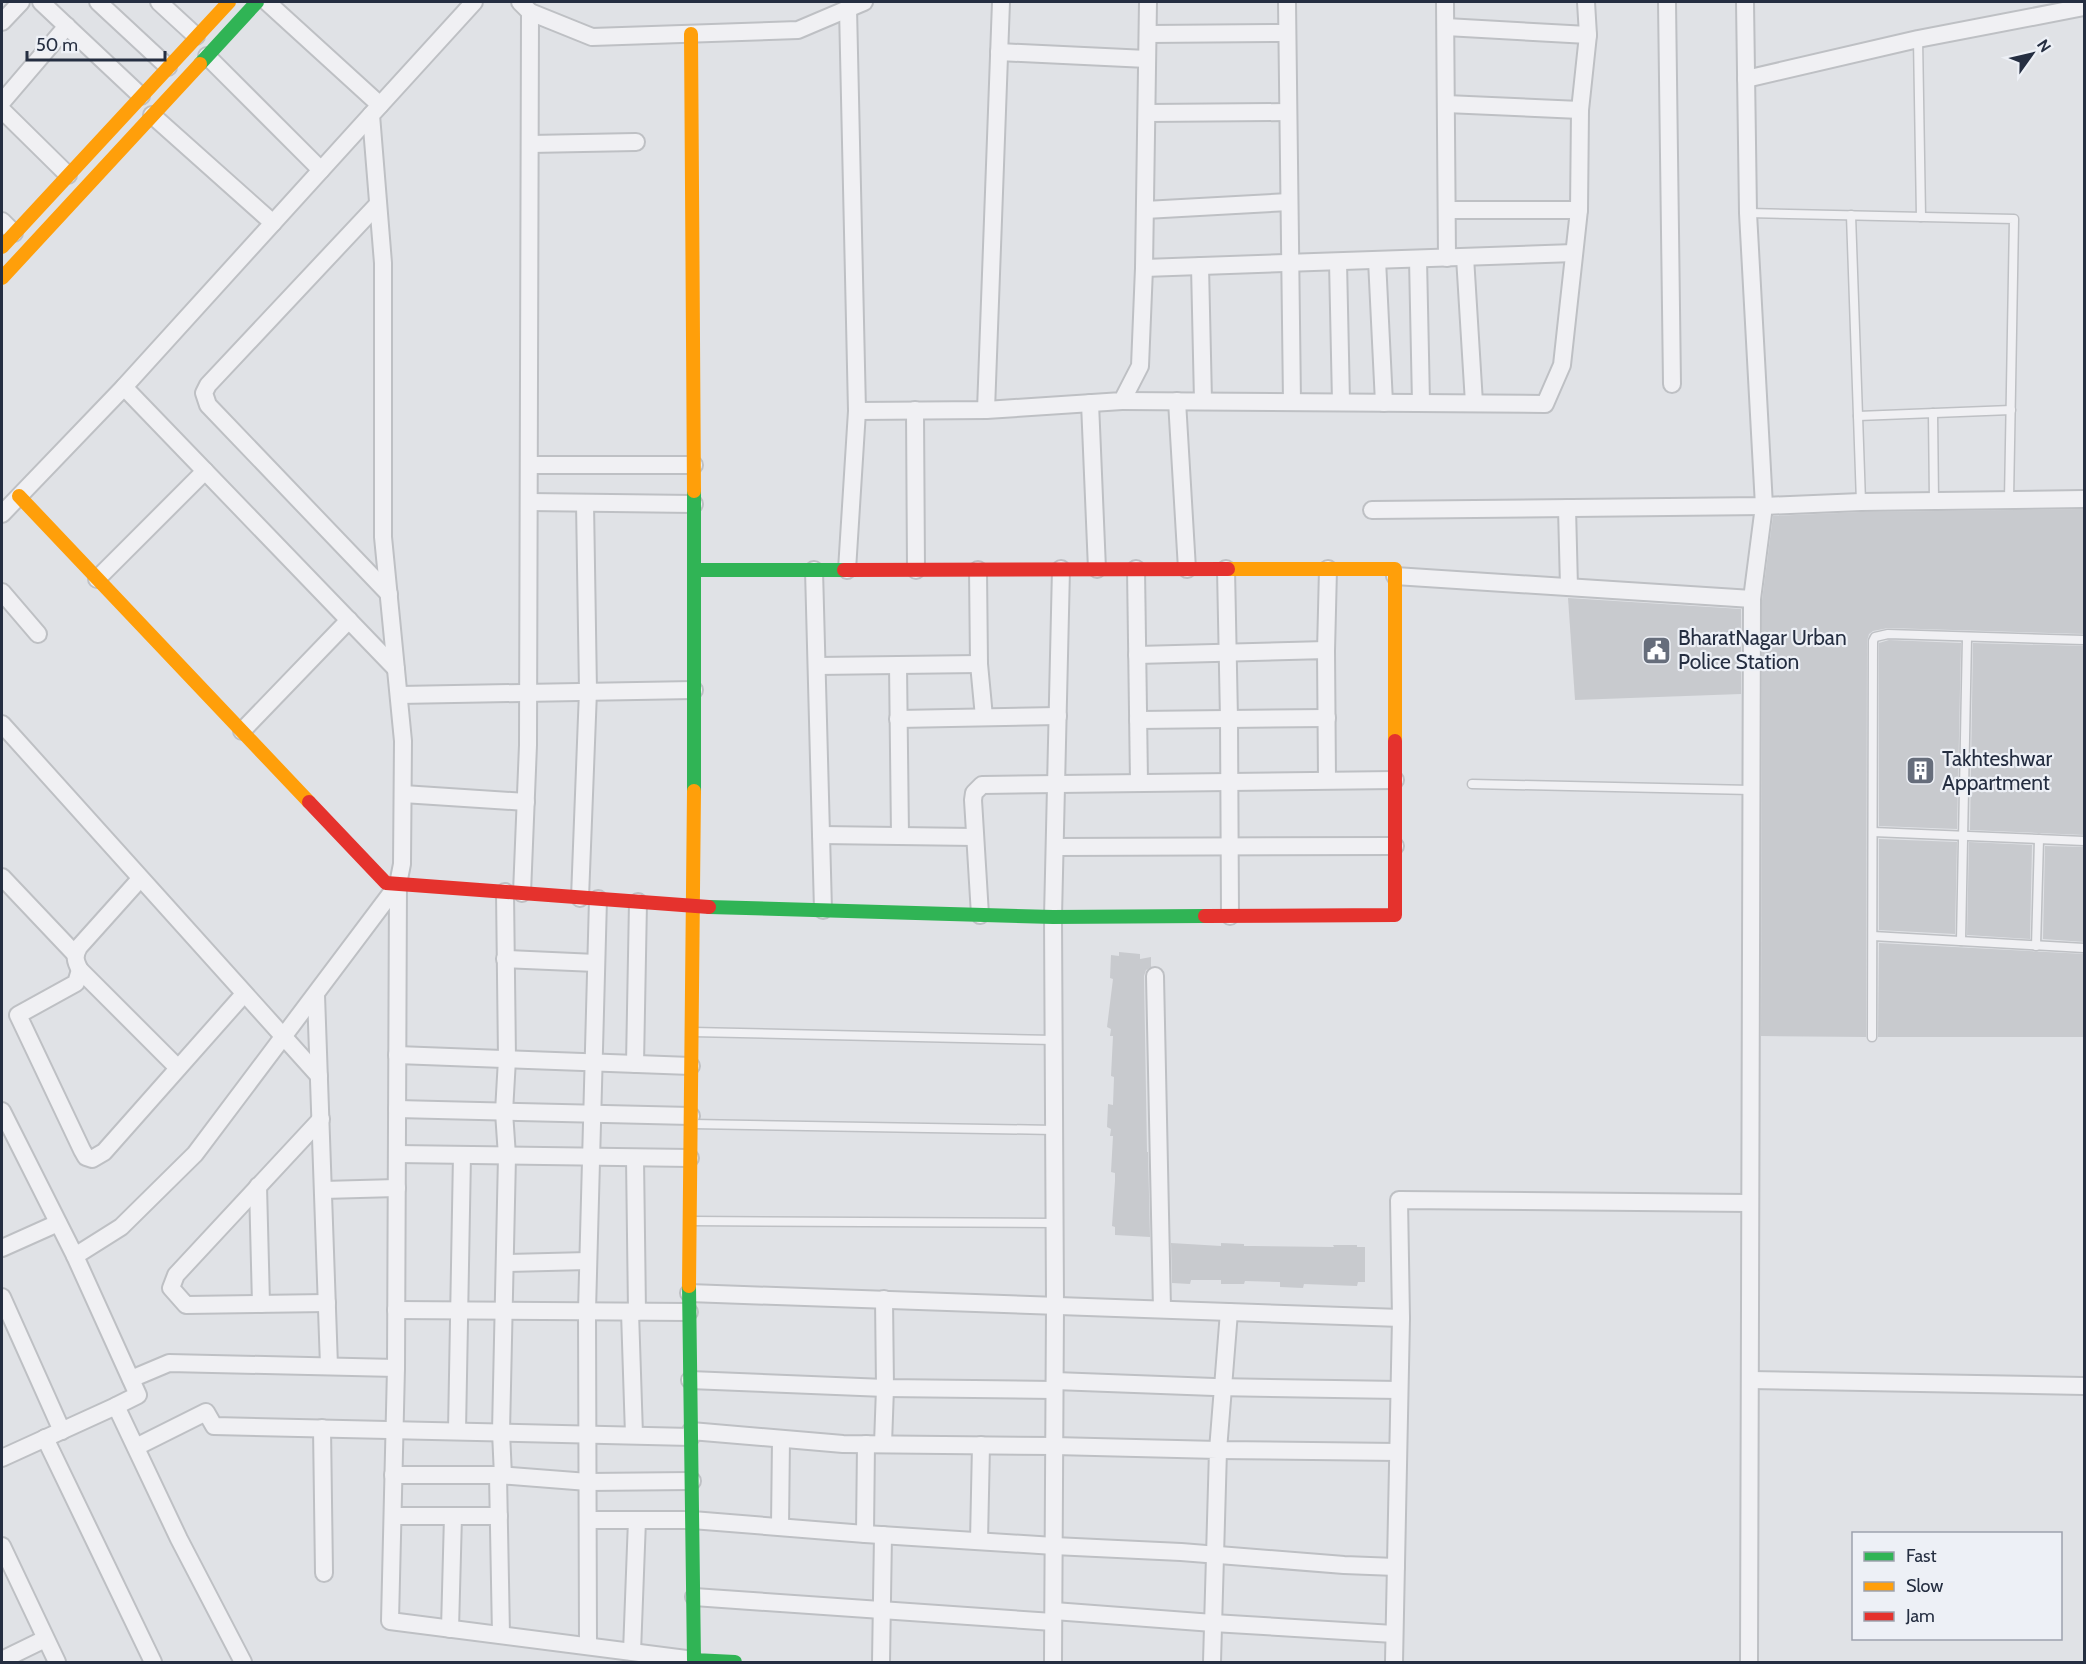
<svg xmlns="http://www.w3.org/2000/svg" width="2086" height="1664" font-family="Cabin,sans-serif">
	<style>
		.building { fill: #c8cace }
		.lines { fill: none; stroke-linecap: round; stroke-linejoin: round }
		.lane-casing { stroke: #bec0c4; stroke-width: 11 }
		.street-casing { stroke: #bec0c4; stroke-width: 20 }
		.lane { stroke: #f0f0f3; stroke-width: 8 }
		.street { stroke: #f0f0f3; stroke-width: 16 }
		.fast { stroke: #30b455; stroke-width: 14 }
		.slow { stroke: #ff9f0a; stroke-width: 14 }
		.jam { stroke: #e5322d; stroke-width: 14 }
		.labels { text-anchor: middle; stroke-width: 4.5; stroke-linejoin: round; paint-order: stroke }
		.poi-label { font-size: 21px; fill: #252e41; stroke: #edf0f6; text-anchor: start }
	</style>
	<rect width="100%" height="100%" fill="#e0e2e6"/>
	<g class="building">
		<polygon points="2085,509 2085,634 1888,628 1873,631 1869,634 1867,641 1866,1037 1761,1036 1762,600 1773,516 1861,512"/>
		<polygon points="1568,598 1741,609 1741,694 1575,700"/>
		<polygon points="1889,640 1961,643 1957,829 1879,826 1879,643"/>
		<polygon points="1973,643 2085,646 2085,835 1970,830"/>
		<polygon points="1879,839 1957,842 1955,934 1879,930"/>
		<polygon points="1969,842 2032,845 2030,939 1967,935"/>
		<polygon points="2045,846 2085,847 2085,942 2043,939"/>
		<polygon points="1879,943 2085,954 2085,1037 1878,1037"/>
		<polygon points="1119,952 1140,954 1140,959 1151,957 1151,967 1146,970 1144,976 1147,1152 1148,1152 1150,1237 1115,1235 1115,1227 1112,1226 1115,1181 1115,1173 1111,1172 1113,1136 1110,1136 1111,1129 1107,1127 1108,1104 1113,1105 1114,1077 1111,1076 1113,1036 1110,1036 1111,1029 1107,1027 1113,979 1110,978 1111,955 1119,956"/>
		<polygon points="1171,1243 1221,1246 1221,1243 1244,1244 1244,1246 1253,1246 1334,1247 1333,1245 1357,1245 1357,1247 1365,1247 1365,1282 1358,1282 1357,1286 1304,1284 1303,1288 1280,1287 1280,1282 1245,1281 1244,1284 1221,1284 1221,1280 1191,1280 1190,1284 1172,1283"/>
	</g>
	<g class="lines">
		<defs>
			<g id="lane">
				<polyline points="1918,39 1921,217"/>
				<polyline points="1748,213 2014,219 2009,500"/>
				<polyline points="1851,215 1861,502"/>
				<polyline points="1933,413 1934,501"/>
				<polyline points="1858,416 2011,410"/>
				<polyline points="1472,784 1751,790"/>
				<polyline points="1873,832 2084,841"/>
				<polyline points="1873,936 2084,948"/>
				<polyline points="1961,941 1967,637"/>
				<polyline points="2036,946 2039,839"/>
				<polyline points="692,1032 1054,1040"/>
				<polyline points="1872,1037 1873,641 1875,637 1888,634 2084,640"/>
				<polyline points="692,1124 1054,1130"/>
				<polyline points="690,1221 1054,1223"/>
			</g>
			<g id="street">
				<polyline points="41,2 141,96"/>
				<polyline points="98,2 168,67"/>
				<polyline points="159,2 196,36"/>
				<polyline points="267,2 380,105"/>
				<polyline points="520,2 530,12 592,37 798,30 864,2"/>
				<polyline points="1287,2 1292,402"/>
				<polyline points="1445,2 1447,258"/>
				<polyline points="1667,2 1672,384"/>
				<polyline points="1745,2 1748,213 1764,506 1752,599 1749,1662"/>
				<polyline points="848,8 857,411 986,410 1122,401 1140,366 1144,268 1148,2"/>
				<polyline points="2,22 21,2"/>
				<polyline points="1446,27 1588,35"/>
				<polyline points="1148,34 1287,33"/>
				<polyline points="999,52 1147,59"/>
				<polyline points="207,56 321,170"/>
				<polyline points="1746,79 1918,39 2084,7"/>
				<polyline points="2,102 67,26"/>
				<polyline points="1446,104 1580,110"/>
				<polyline points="2,110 68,175"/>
				<polyline points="1147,113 1288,112"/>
				<polyline points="152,115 273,223"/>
				<polyline points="530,144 636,142"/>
				<polyline points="378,204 208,385 204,393 208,405 389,594"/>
				<polyline points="1145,210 1289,202"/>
				<polyline points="1447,210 1579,210"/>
				<polyline points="2,221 14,233"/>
				<polyline points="1465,257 1474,403"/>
				<polyline points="1418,259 1421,403"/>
				<polyline points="1377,260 1384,403"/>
				<polyline points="1338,262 1341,402"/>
				<polyline points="1200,266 1203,401"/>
				<polyline points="1144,268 1574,253"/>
				<polyline points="124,387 396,669"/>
				<polyline points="1122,401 1545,404 1562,365 1579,210 1580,110 1588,35 1586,2"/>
				<polyline points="1177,401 1187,569"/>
				<polyline points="1090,403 1097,569"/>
				<polyline points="915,410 916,570"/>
				<polyline points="986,410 1001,2"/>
				<polyline points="529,465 694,465"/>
				<polyline points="529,502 694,504"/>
				<polyline points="1567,508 1569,587"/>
				<polyline points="1372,510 1764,506 1861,502 2084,499"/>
				<polyline points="2,514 124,387 371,115"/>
				<polyline points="1136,569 1139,782"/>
				<polyline points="1226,569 1229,719 1230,916"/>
				<polyline points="814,570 823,910"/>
				<polyline points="847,570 857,411"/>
				<polyline points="978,570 979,664 984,717"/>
				<polyline points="1395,576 1752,599"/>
				<polyline points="97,579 205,471"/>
				<polyline points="2,592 38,634"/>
				<polyline points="1326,651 1328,569"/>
				<polyline points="1137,655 1326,650 1327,780"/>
				<polyline points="898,665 900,836"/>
				<polyline points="817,666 979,664"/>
				<polyline points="399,695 694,690"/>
				<polyline points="898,719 1058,716"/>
				<polyline points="1138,720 1327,718"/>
				<polyline points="2,724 319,1076"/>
				<polyline points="242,731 349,620"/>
				<polyline points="403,794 526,802"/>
				<polyline points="821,835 975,837"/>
				<polyline points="1055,847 1395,846"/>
				<polyline points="2,877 75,954"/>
				<path d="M140,879L79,947C74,956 75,961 80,970L178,1068"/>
				<polyline points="398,884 396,1368 390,1621 694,1660"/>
				<polyline points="522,893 528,745 530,12"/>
				<polyline points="580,898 588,691 585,503"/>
				<polyline points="980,915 973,800 974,793 982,785 1395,780"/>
				<polyline points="505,959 596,963"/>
				<polyline points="80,970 76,983 18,1015 82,1150 86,1157 92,1159 104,1152 244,994"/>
				<polyline points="1155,976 1162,1309"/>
				<polyline points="316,995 329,1366"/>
				<polyline points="397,1055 691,1066"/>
				<polyline points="635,1064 638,902"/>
				<polyline points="397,1109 691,1116"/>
				<polyline points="2,1111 75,1256"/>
				<polyline points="321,1119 176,1275 171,1288 186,1305 327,1303"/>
				<polyline points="397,1154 690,1158"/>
				<polyline points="635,1158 637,1312"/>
				<polyline points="258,1186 261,1304"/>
				<polyline points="323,1190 397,1188"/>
				<polyline points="2,1248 58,1223"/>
				<polyline points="505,1263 588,1261"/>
				<polyline points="689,1293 1401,1318"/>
				<polyline points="2,1297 62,1431"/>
				<polyline points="396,1310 689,1312"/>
				<polyline points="630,1312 634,1435"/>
				<polyline points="1229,1312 1218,1450 1398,1452"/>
				<polyline points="131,1379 169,1363 396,1368"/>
				<polyline points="690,1380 885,1388 1054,1390"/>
				<polyline points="1750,1380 2084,1386"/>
				<polyline points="1055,1381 1214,1387 1399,1390"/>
				<polyline points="116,1406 138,1395 75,1256 121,1227 195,1154 398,884 402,864 403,741 383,537 383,263 371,115 474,2"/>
				<polyline points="322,1428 324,1573"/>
				<polyline points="457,1431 462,1155"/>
				<polyline points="691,1431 843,1444 1054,1446 1218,1450 1212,1662"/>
				<polyline points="45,1438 153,1662"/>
				<polyline points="883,1444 885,1388 884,1299"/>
				<polyline points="136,1447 206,1412 214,1426 691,1437"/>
				<polyline points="2,1458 116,1406 179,1539 243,1662"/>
				<polyline points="393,1475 498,1475 588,1482 692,1481"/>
				<polyline points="498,1475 501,1635"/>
				<polyline points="503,1476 501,1432 507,1156 504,1112 507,1059 505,892"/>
				<polyline points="393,1516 499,1516"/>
				<polyline points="589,1520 692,1520 865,1534 1054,1546 1181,1552 1344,1565 1396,1567"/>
				<polyline points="780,1527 781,1439"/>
				<polyline points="865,1534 866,1444"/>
				<polyline points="979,1541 981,1445"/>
				<polyline points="2,1546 57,1662"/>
				<polyline points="694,1597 1053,1622"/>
				<polyline points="1054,1611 1213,1623 1394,1634"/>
				<polyline points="450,1629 453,1516"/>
				<polyline points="588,1646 587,1311 598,899"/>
				<polyline points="632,1652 637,1520"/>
				<polyline points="2,1660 45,1639"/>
				<polyline points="881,1662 883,1535"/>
				<polyline points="1053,1662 1055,1306 1053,917 1061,569"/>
				<polyline points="1394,1662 1401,1318 1399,1200 1750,1203"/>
			</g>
		</defs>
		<use href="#lane" class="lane-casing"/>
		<use href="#street" class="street-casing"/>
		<use href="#lane" class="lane"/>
		<use href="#street" class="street"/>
		<g class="fast">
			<polyline points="200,64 257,2"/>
			<polyline points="694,570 844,570"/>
			<polyline points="694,791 694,491"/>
			<polyline points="709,907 1053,917 1205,916"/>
			<polyline points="689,1286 694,1660 735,1662"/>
		</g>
		<g class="slow">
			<polyline points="691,34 694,491"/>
			<polyline points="2,247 229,2"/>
			<polyline points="2,278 200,64"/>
			<polyline points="19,496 309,802"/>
			<polyline points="1228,569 1395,569 1395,741"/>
			<polyline points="689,1286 694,791"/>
		</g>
		<g class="jam">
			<polyline points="844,570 1228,569"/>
			<polyline points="309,802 386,883 709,907"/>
			<polyline points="1205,916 1395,915 1395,741"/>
		</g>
	</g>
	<defs>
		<symbol id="civic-square" viewBox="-11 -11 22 22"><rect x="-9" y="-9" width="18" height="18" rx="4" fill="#666d7b" stroke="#edf0f6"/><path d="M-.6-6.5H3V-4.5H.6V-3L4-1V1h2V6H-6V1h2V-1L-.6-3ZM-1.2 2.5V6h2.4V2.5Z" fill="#fff"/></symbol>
		<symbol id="building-square" viewBox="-11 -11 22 22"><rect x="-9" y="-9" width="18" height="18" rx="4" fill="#666d7b" stroke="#edf0f6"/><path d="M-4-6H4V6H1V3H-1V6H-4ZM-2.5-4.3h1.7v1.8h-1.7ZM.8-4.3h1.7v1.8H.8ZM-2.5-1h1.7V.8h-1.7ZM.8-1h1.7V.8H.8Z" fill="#fff"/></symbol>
	</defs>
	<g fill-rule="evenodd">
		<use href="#civic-square" x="1640" y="634" width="33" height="33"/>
		<use href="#building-square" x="1904" y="754" width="33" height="33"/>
	</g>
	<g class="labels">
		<g class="poi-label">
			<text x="1678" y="645">BharatNagar Urban<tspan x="1678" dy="24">Police Station</tspan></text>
			<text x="1942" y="766">Takhteshwar<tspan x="1942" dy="24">Appartment</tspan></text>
		</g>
	</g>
	<rect width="2086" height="1664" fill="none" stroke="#252e41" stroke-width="6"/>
	<rect x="1852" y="1532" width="210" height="108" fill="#edf0f6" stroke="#9da2ae" stroke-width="1.5"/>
	<rect x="1864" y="1552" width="30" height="9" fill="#30b455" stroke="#9da2ae" stroke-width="1.5"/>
	<text x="1906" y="1562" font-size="18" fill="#252e41">Fast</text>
	<rect x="1864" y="1582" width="30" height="9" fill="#ff9f0a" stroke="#9da2ae" stroke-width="1.5"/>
	<text x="1906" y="1592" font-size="18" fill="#252e41">Slow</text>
	<rect x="1864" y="1612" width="30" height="9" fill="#e5322d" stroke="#9da2ae" stroke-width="1.5"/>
	<text x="1906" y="1622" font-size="18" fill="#252e41">Jam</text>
	<g transform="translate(2032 54) rotate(56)" stroke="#edf0f6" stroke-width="4.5" paint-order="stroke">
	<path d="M0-4.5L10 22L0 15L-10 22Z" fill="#252e41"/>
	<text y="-9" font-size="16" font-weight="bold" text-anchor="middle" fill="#252e41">N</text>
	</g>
	<path d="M27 51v9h138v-9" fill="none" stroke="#252e41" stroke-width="3"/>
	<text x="36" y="51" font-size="18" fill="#252e41" stroke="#edf0f6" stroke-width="4.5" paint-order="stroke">50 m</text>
</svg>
